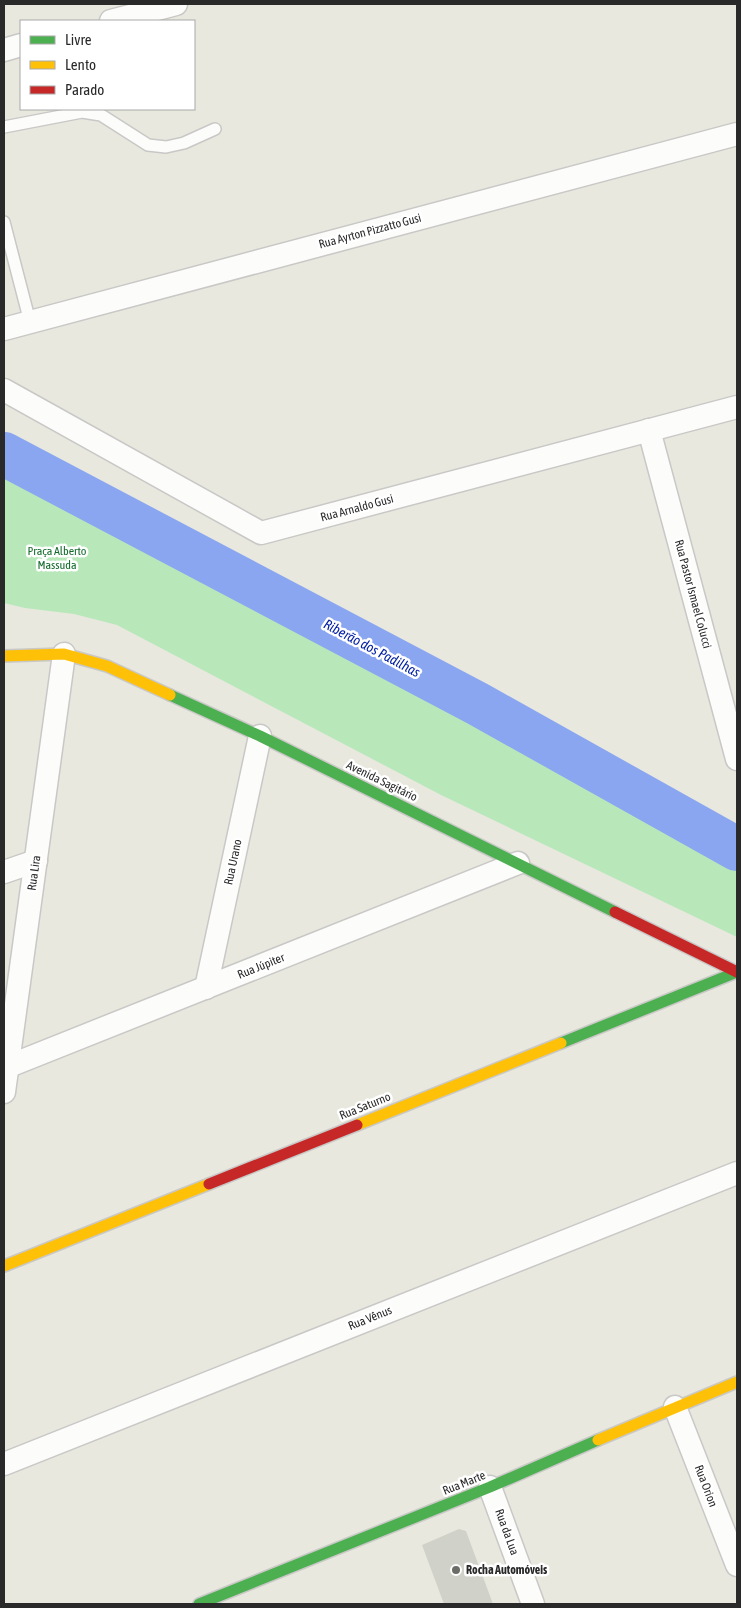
<svg xmlns="http://www.w3.org/2000/svg" width="741" height="1608" font-family="'Asap Condensed',sans-serif">
	<style>
		.green { fill: #b8e8ba }
		.lines { fill: none; stroke-linecap: round; stroke-linejoin: round }
		.river { stroke: #8aa6f1; stroke-width: 44 }
		.building { fill: #d0d1c9 }
		.lane-casing { stroke: #c9c8c7; stroke-width: 14 }
		.street-casing { stroke: #c9c8c7; stroke-width: 25 }
		.fast-casing { stroke: #c9c8c7; stroke-width: 14 }
		.slow-casing { stroke: #c9c8c7; stroke-width: 14 }
		.jam-casing { stroke: #c9c8c7; stroke-width: 14 }
		.lane { stroke: #fcfcfa; stroke-width: 11 }
		.street { stroke: #fcfcfa; stroke-width: 22 }
		.fast { stroke: #4caf50; stroke-width: 11 }
		.slow { stroke: #ffc107; stroke-width: 11 }
		.jam { stroke: #c62828; stroke-width: 11 }
		.poi-dot { fill: #6c6c68; stroke: #fff; stroke-width: 2 }
		.labels { text-anchor: middle; stroke-width: 5; stroke-linejoin: round; paint-order: stroke }
		.street-label { font-size: 12px; fill: #292929; stroke: #fff }
		.park-label { font-size: 12px; fill: #136b2b; stroke: #fff }
		.poi-label { font-size: 12px; font-weight: bold; fill: #292929; stroke: #fff; text-anchor: start }
		.water-label { font-size: 14px; font-style: italic; fill: #021fa4; stroke: #fff }
	</style>
	<rect width="100%" height="100%" fill="#e8e8de"/>
	<polygon class="green" points="4,468 206,576 675,822 737,858 737,937 441,795 117,625 74,614 25,608 4,603"/>
	<g class="lines">
		<polyline class="river" points="4,454 478,704 737,849"/>
	</g>
	<polygon class="building" points="459,1529 466,1531 493,1604 444,1604 422,1545"/>
	<g class="lines">
		<defs>
			<g id="lane">
				<polyline points="4,127 82,112 101,115 148,145 166,147 184,143 215,129"/>
				<polyline points="4,222 30,322"/>
			</g>
			<g id="street">
				<polyline points="111,21 176,4"/>
				<polyline points="4,50 21,45"/>
				<polyline points="4,329 737,134"/>
				<polyline points="4,390 261,533 737,407"/>
				<polyline points="649,430 737,759"/>
				<polyline points="4,872 36,861"/>
				<polyline points="206,988 260,736"/>
				<polyline points="4,1068 518,863"/>
				<polyline points="4,1092 64,654"/>
				<polyline points="675,1407 737,1565"/>
				<polyline points="4,1464 737,1173"/>
				<polyline points="490,1487 533,1604"/>
			</g>
			<g id="fast">
				<polyline points="170,695 260,736 615,912"/>
				<polyline points="561,1043 737,972"/>
				<polyline points="199,1604 490,1487 598,1440"/>
			</g>
			<g id="slow">
				<polyline points="4,656 64,654 107,666 170,695"/>
				<polyline points="357,1125 561,1043"/>
				<polyline points="4,1266 209,1184"/>
				<polyline points="598,1440 737,1382"/>
			</g>
			<g id="jam">
				<polyline points="615,912 737,972"/>
				<polyline points="209,1184 357,1125"/>
			</g>
		</defs>
		<use href="#lane" class="lane-casing"/>
		<use href="#street" class="street-casing"/>
		<use href="#fast" class="fast-casing"/>
		<use href="#slow" class="slow-casing"/>
		<use href="#jam" class="jam-casing"/>
		<use href="#lane" class="lane"/>
		<use href="#street" class="street"/>
		<use href="#fast" class="fast"/>
		<use href="#slow" class="slow"/>
		<use href="#jam" class="jam"/>
	</g>
	<circle class="poi-dot" cx="456" cy="1570" r="5"/>
	<g class="labels">
		<g class="street-label">
			<text transform="translate(370 231) rotate(-15)" y="4">Rua Ayrton Pizzatto Gusi</text>
			<text transform="translate(357 508) rotate(-15)" y="4">Rua Arnaldo Gusi</text>
			<text transform="translate(693 594) rotate(75)" y="4">Rua Pastor Ismael Colucci</text>
			<text transform="translate(382 781) rotate(26)" y="4">Avenida Sagitário</text>
			<text transform="translate(233 862) rotate(-78)" y="4">Rua Urano</text>
			<text transform="translate(34 873) rotate(-82)" y="4">Rua Lira</text>
			<text transform="translate(261 966) rotate(-22)" y="4">Rua Júpiter</text>
			<text transform="translate(365 1106) rotate(-22)" y="4">Rua Saturno</text>
			<text transform="translate(370 1318) rotate(-22)" y="4">Rua Vênus</text>
			<text transform="translate(464 1483) rotate(-22)" y="4">Rua Marte</text>
			<text transform="translate(706 1486) rotate(69)" y="4">Rua Orion</text>
			<text transform="translate(507 1532) rotate(70)" y="4">Rua da Lua</text>
		</g>
		<g class="park-label">
			<text x="57" y="555">Praça Alberto<tspan x="57" dy="14">Massuda</tspan></text>
		</g>
		<g class="poi-label">
			<text x="466" y="1574">Rocha Automóveis</text>
		</g>
		<g class="water-label">
			<text transform="translate(372 648) rotate(28)" y="5">Riberão dos Padilhas</text>
		</g>
	</g>
	<rect width="741" height="1608" fill="none" stroke="#292929" stroke-width="10"/>
	<rect x="20" y="20" width="175" height="90" fill="#ffffff" stroke="#a9a9a9"/>
	<rect x="30" y="36" width="25" height="8" fill="#4caf50" stroke="#a9a9a9"/>
	<text x="65" y="45" font-size="15" fill="#292929">Livre</text>
	<rect x="30" y="61" width="25" height="8" fill="#ffc107" stroke="#a9a9a9"/>
	<text x="65" y="70" font-size="15" fill="#292929">Lento</text>
	<rect x="30" y="86" width="25" height="8" fill="#c62828" stroke="#a9a9a9"/>
	<text x="65" y="95" font-size="15" fill="#292929">Parado</text>
</svg>
